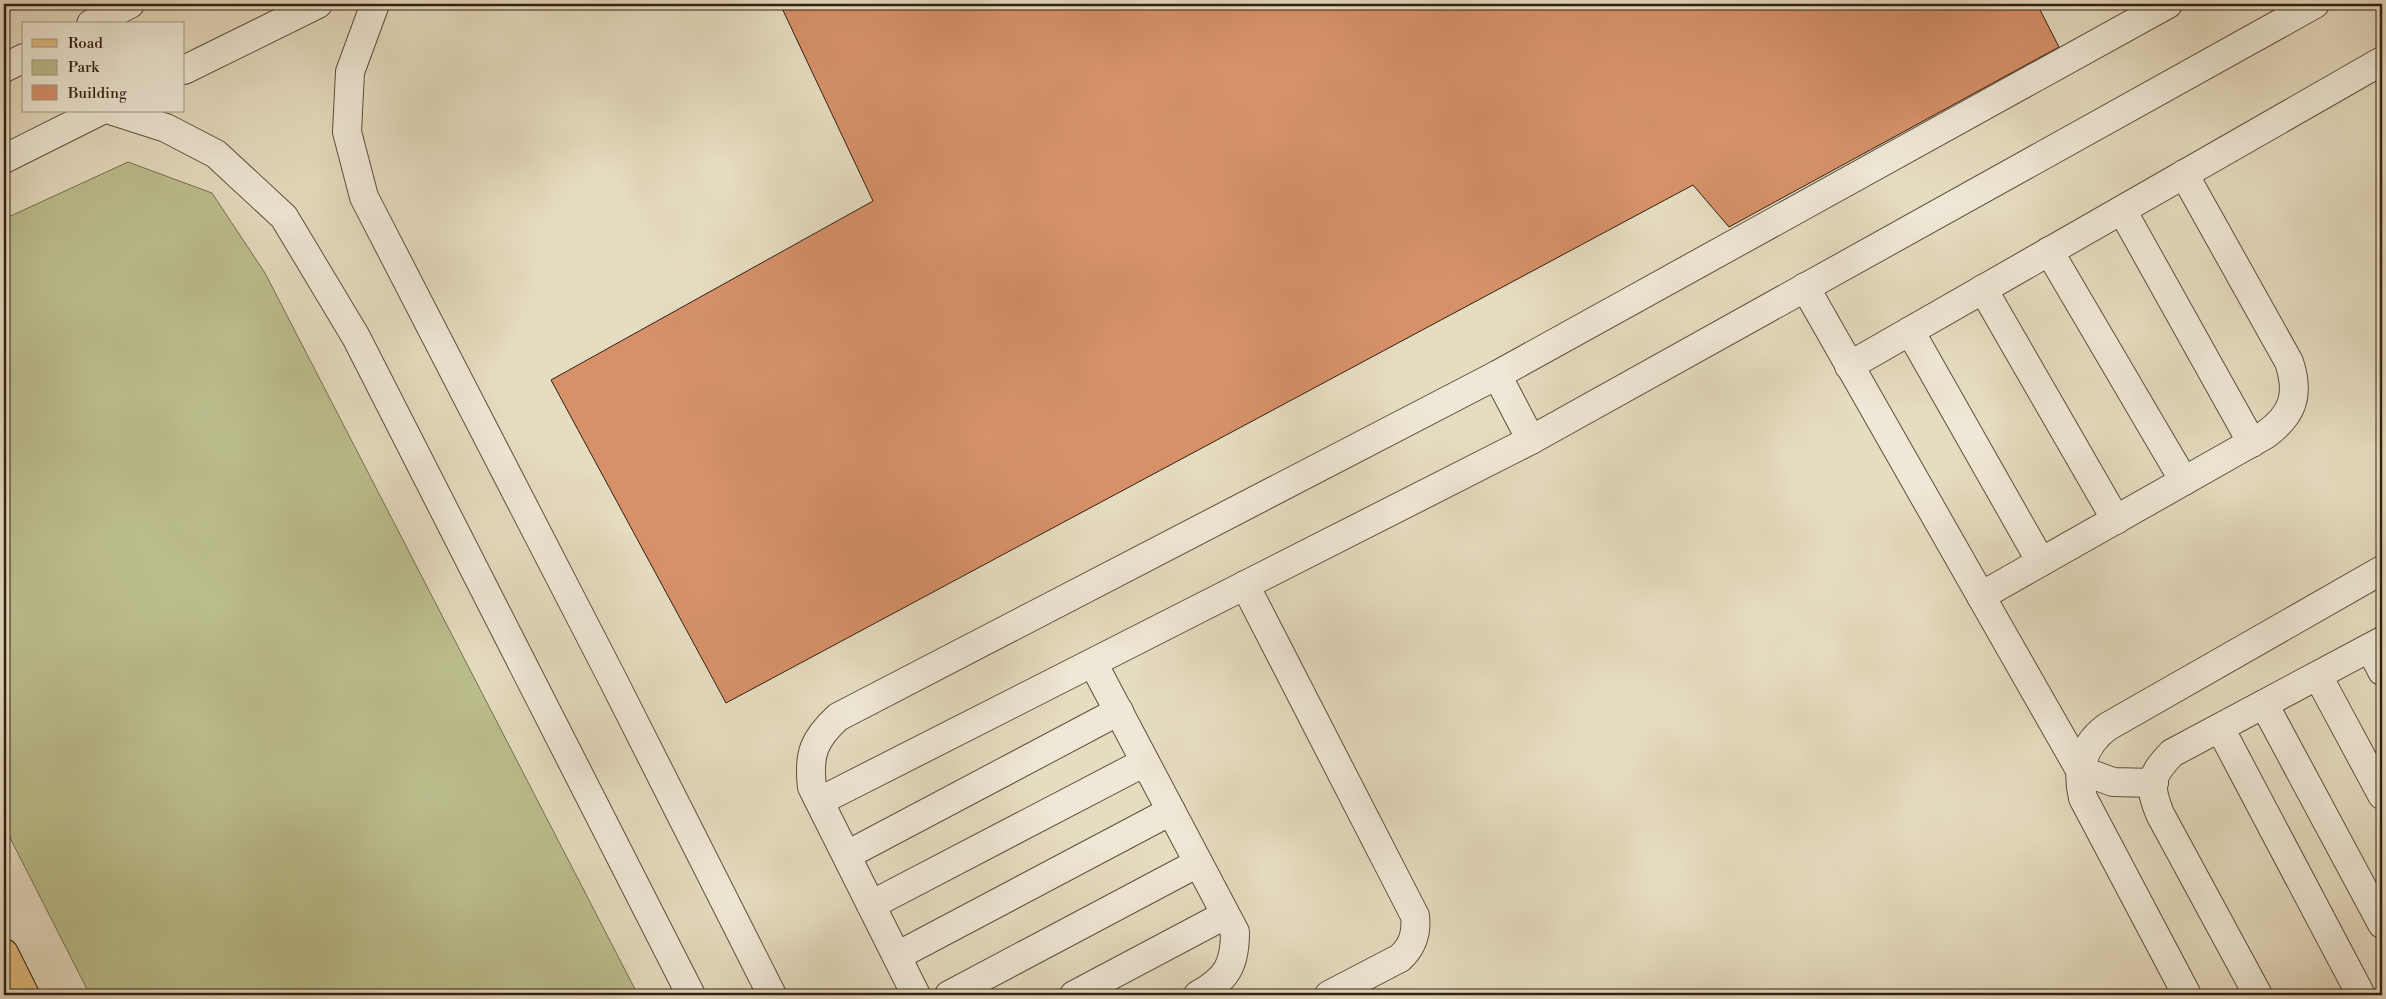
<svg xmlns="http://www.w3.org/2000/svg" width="2386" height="999" font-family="'Libre Bodoni',serif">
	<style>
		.green { fill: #bcbe8e; stroke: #776f50 }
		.building { fill: #d69169; stroke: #322013 }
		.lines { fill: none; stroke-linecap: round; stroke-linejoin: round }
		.minor-casing { stroke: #5f4f3e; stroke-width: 30 }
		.major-casing { stroke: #322013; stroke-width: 30 }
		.minor { stroke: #efe8d6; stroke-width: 28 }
		.major { stroke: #e3be80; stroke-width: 28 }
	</style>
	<rect width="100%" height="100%" fill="#e6dcc0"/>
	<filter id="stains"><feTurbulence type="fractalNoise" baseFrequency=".004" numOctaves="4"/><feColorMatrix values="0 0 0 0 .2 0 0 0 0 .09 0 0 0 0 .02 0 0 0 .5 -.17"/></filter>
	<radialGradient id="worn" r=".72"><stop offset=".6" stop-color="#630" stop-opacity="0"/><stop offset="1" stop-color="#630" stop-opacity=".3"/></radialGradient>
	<polygon class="green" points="128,162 212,193 265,273 638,995 90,995 4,826 4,219"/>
	<polygon class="building" points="780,4 2037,4 2059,47 1729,227 1693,185 726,703 551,380 873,201"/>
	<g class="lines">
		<defs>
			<g id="minor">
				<polyline points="375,4 350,72 347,132 364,197 614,682 772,995"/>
				<polyline points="91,24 130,4"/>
				<polyline points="4,68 24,58"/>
				<polyline points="184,70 318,4"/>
				<polyline points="113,111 166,128 216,154 284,217 356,337 691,995"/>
				<polyline points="4,159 100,111"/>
				<polyline points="2122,210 2252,443"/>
				<polyline points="2049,251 2184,481"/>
				<polyline points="1805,287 2080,770 2113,782 2154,783"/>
				<polyline points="1983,289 2116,520"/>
				<polyline points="1910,331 2041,562"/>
				<polyline points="1849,366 2382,61"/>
				<polyline points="1497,375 1531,440"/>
				<path d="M1245,585L1415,916C1417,933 1413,946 1400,958L1329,995"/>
				<path d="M1981,596L2265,435C2293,415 2300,395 2289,362L2184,174"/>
				<polyline points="2370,648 2382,671"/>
				<path d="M1093,663L1235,932C1235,965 1227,979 1198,995"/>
				<polyline points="2318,676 2382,795"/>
				<polyline points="2264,704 2382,924"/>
				<polyline points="2220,728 2361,995"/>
				<polyline points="820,801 1531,440 2315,4"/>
				<polyline points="847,855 1119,711"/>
				<polyline points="871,905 1145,762"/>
				<polyline points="897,956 1171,811"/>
				<path d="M916,995L812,787C808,754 814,739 838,717L1497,375L2168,4"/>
				<polyline points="949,995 1198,863"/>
				<polyline points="1074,995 1225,915"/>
				<path d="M2187,995L2083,798C2076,769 2083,745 2107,727L2382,570"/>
				<path d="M2258,995L2160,814C2148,784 2150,776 2172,753L2382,641"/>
			</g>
			<polyline id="major" points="4,953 25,995"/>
		</defs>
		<use href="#minor" class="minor-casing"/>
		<use href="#major" class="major-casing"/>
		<use href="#minor" class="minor"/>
		<use href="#major" class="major"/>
	</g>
	<rect width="2386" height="999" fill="none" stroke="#e6dcc0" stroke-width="20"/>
	<rect x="5" y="5" width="2376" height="989" fill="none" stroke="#322013" stroke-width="2.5"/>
	<rect x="10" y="10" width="2366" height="979" fill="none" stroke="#322013"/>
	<rect x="22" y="22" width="162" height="90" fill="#efe8d6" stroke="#a39888"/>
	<rect x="32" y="39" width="25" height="8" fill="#e3be80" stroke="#a39888"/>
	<text x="68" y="48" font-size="15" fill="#322013">Road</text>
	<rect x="32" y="60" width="25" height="15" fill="#bcbe8e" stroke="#a39888"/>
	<text x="68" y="72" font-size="15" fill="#322013">Park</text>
	<rect x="32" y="85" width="25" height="15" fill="#d69169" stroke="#a39888"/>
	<text x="68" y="98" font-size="15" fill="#322013">Building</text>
	<rect width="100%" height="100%" filter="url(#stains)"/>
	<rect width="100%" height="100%" fill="url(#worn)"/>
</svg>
